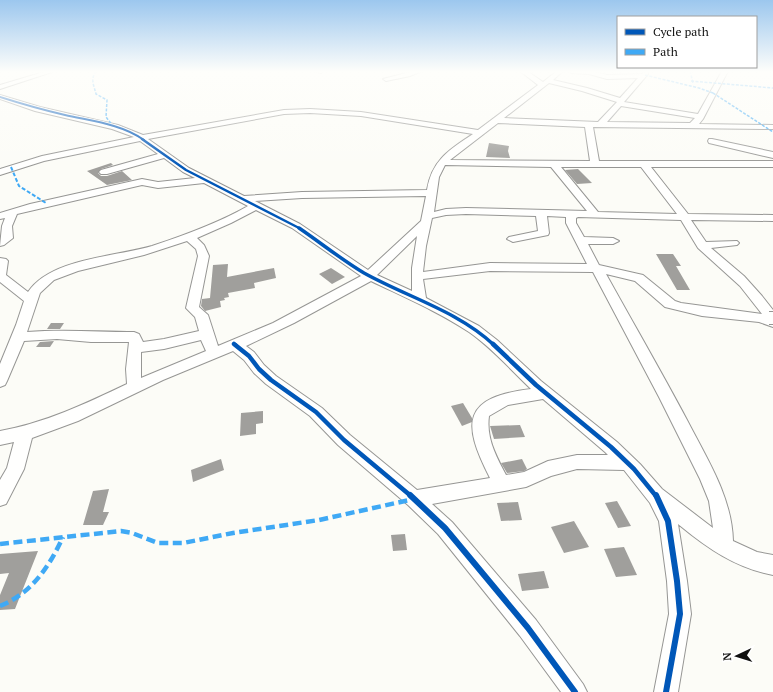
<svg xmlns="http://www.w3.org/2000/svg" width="773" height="692" font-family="'PT Serif',serif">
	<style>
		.building { fill: #a09f9c }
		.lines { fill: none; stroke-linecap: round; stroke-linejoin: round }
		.street-casing { stroke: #969694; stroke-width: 2 }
		.street { fill: #fffffe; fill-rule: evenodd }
		.street-bridge-casing { stroke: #969694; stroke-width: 14; stroke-linecap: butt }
		.street-bridge { stroke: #fffffe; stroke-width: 12 }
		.quiet-far2 { stroke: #3fa9f5; stroke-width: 1.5; stroke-dasharray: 3 1.5; stroke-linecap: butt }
		.quiet-far1 { stroke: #3fa9f5; stroke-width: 2; stroke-dasharray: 4 2; stroke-linecap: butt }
		.quiet { stroke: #3fa9f5; stroke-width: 4.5; stroke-dasharray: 9 4.5; stroke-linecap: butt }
		.cycleway-far4-casing { stroke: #fff; stroke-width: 3.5 }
		.cycleway-far3-casing { stroke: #fff; stroke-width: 4 }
		.cycleway-far2-casing { stroke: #fff; stroke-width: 5.5 }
		.cycleway-far1-casing { stroke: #fff; stroke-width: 7 }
		.cycleway-casing { stroke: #fff; stroke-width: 8 }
		.cycleway-far4 { stroke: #0057b8; stroke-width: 2 }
		.cycleway-far3 { stroke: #0057b8; stroke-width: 2.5 }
		.cycleway-far2 { stroke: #0057b8; stroke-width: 3.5 }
		.cycleway-far1 { stroke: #0057b8; stroke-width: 4.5 }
		.cycleway { stroke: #0057b8; stroke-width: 6 }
	</style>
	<rect width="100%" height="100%" fill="#fcfcf7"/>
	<g class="building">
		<polygon points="489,143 509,146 508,151 510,158 486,157"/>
		<polygon points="111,163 113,165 101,169 98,173 101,176 107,176 122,171 132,180 107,185 87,171"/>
		<polygon points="578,169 592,183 577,184 565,170"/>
		<polygon points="656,254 673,254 681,266 676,266 690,290 677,290"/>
		<polygon points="228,264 227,277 274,268 276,278 254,283 255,288 228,293 229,297 224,298 225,300 220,301 221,307 205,311 201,306 202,299 210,298 213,265"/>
		<polygon points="331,268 345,277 332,284 319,274"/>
		<polygon points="51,323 64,323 60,329 47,329"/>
		<polygon points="54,341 50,347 36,347 40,342"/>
		<polygon points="463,403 472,418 472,422 462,426 451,406"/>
		<polygon points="263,411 263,423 256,424 256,434 240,436 241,413"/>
		<polygon points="520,425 525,437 494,439 490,426"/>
		<polygon points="221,459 224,470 193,482 191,470"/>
		<polygon points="522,459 527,469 524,471 507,473 501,463"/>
		<polygon points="109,489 103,512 109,512 103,525 83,525 93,491"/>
		<polygon points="617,501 631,526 618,528 605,503"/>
		<polygon points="518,502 522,520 501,521 497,503"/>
		<polygon points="574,521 589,547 564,553 551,527"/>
		<polygon points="405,534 407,550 393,551 391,535"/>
		<polygon points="624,547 637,575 616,577 604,549"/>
		<polygon points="38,551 15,609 0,610 0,595 9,573 0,574 0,554"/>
		<polygon points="544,571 549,588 522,591 518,574"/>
	</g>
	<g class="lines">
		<defs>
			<g id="street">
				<polygon points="47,71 55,71 0,89 0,85"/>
				<polygon points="314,71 324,71 321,73"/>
				<polygon points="414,71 422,71 410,76 386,81 383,79"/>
				<path d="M520,71H527L543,82L557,71H563L553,80L587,88L620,98L638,78L607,79L589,74L571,73L568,71H591L607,75L642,74L646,71L648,72V74L624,102L698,114L722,71H728L703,119L699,124L773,125V129L593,127L599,161H773V167H651L688,214L773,215V221L691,220L706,242L737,241L739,243L737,245L711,248L744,276L762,296L773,310V327L759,322L702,316L665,307L635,281L606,274C633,323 661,371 687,420C707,459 732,497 733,541L757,552L773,555V575C736,568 707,548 678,524L687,581L691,614L678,692H654L669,614L667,581L659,521L650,503L624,470L577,469L551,476L526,487L432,504L452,522L536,620L583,684L587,692H561L520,636L438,534L408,505L338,445L310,416L266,384L254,373L244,360L233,351L163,380L78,421L32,438L24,469L6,504L0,506V480L7,468L14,442L0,445V431C45,423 85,404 127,384L126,369L129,342H91L57,339L24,341L7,381L5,385L0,387V364L16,325L24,301L0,282V258L6,259L8,261L6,275L28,292C51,258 115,257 152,246C185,235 218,223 248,206L204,183L158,188L142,185L17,214L12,226L13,238L4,245L0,246L2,226L5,218L0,219V213L30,204L142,179L158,182L195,178L183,172L164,158L107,174H101L99,172L101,170L158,154L140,141L44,161L0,175V169L42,156L134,137L112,129L35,111L0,99V95L40,107L118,125L143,135L284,110L310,109L361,112L478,130L538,85ZM549,83L582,91L617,102L598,122L504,118ZM621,106L695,118L690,123L607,122ZM310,113L361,116L473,134C449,150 432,160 427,190L302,192L244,196L189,168L148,139L284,114ZM498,123L585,127L590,161L450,160ZM445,165L551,167L587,211L466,208L446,209L434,212L439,177ZM561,167H641L677,214L598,212ZM426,196L421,221L368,270L300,224L255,201L302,198ZM256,210L292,228L361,276L273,323L218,346L208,315L199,307L209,256L204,245L197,238L231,223ZM466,214L536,216L538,231L509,237L507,239L513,242L548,235L549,233L547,216L566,217V223L587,264L490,263L423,272L426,246L432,218L446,215ZM578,217L681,220L698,248L740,286L762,314L681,303L675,301L643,275L599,265L588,244H613L619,241L613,238L584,237L576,223V218ZM417,236L412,268V291L377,275ZM187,241L196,249L198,256L186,308L195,317L199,331L164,339L143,342L139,334L134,332C98,332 63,329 27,332L40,293L54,280L78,271L144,255ZM490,271L593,272L659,397L700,479L709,501L713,528L662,489L640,464L617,442L541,381L497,340L479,326L426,298L423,279ZM371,281C404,297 439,312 469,332C492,348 511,370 531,389C463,397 461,422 490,478L417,490L350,435L322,408L276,376L264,365L254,352L246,346L294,323ZM201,340L206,351L141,378V352L164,349ZM543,399L605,452L608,455H577L548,461L524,472L506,475C496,456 486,438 489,416L508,405Z"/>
				<polygon points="709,139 712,139 773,152 773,158 709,143 708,141"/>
			</g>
		</defs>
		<use href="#street" class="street-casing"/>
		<use href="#street" class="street"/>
		<defs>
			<polyline id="street-bridge" points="769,318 773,318"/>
		</defs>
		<use href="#street-bridge" class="street-bridge-casing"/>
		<use href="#street-bridge" class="street-bridge"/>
		<g class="quiet-far2">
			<path d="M96,71C90,80 94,85 96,94L107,100L106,117L113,126"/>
			<polyline points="542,71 559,71"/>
			<polyline points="690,71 693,83"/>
			<polyline points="645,75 699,88 713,93"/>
			<polyline points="691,81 773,88"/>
			<polyline points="713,93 773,132"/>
		</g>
		<polyline class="quiet-far1" points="11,167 19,186 46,203"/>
		<g class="quiet">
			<polyline points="0,544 121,531 132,533 158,543 183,543 233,533 319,520 414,499"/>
			<path d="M0,606C32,593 49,567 63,537"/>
		</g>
		<defs>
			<path id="cycleway-far4" d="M0,97C22,104 43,110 65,115C91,121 122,124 144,140"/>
			<polyline id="cycleway-far3" points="142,139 186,170 301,229"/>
			<g id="cycleway-far2">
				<path d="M299,228C321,243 342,260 364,273C407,297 458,311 494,345"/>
				<polyline points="234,344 236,345"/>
			</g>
			<g id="cycleway-far1">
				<polyline points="234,344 249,356 259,369 271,380 316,412 344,440 411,496"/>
				<polyline points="493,344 536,385 611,447 634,469 656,496"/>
			</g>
			<g id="cycleway">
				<polyline points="410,495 445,528 528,628 575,692"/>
				<polyline points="656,495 668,521 677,581 680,614 666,692"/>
			</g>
		</defs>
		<use href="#cycleway-far4" class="cycleway-far4-casing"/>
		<use href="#cycleway-far3" class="cycleway-far3-casing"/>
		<use href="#cycleway-far2" class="cycleway-far2-casing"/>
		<use href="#cycleway-far1" class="cycleway-far1-casing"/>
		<use href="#cycleway" class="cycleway-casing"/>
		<use href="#cycleway-far4" class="cycleway-far4"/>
		<use href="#cycleway-far3" class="cycleway-far3"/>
		<use href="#cycleway-far2" class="cycleway-far2"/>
		<use href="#cycleway-far1" class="cycleway-far1"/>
		<use href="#cycleway" class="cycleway"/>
	</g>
	<linearGradient id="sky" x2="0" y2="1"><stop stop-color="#9cc7ee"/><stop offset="0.43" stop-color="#fefefb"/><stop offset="1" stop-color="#fefefb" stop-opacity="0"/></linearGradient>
	<rect width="773" height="167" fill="url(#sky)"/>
	<rect x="617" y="16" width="140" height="52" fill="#ffffff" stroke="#9f9f9f"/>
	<rect x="625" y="29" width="20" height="6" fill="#0057b8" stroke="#9f9f9f"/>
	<text x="653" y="36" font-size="12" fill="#101010">Cycle path</text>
	<rect x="625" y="49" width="20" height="6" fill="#3fa9f5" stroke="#9f9f9f"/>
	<text x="653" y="56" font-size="12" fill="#101010">Path</text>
	<g transform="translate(737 656) rotate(266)" stroke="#ffffff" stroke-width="3" paint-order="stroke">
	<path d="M0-3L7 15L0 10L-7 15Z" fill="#101010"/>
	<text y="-6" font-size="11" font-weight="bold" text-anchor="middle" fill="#101010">N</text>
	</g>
</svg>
